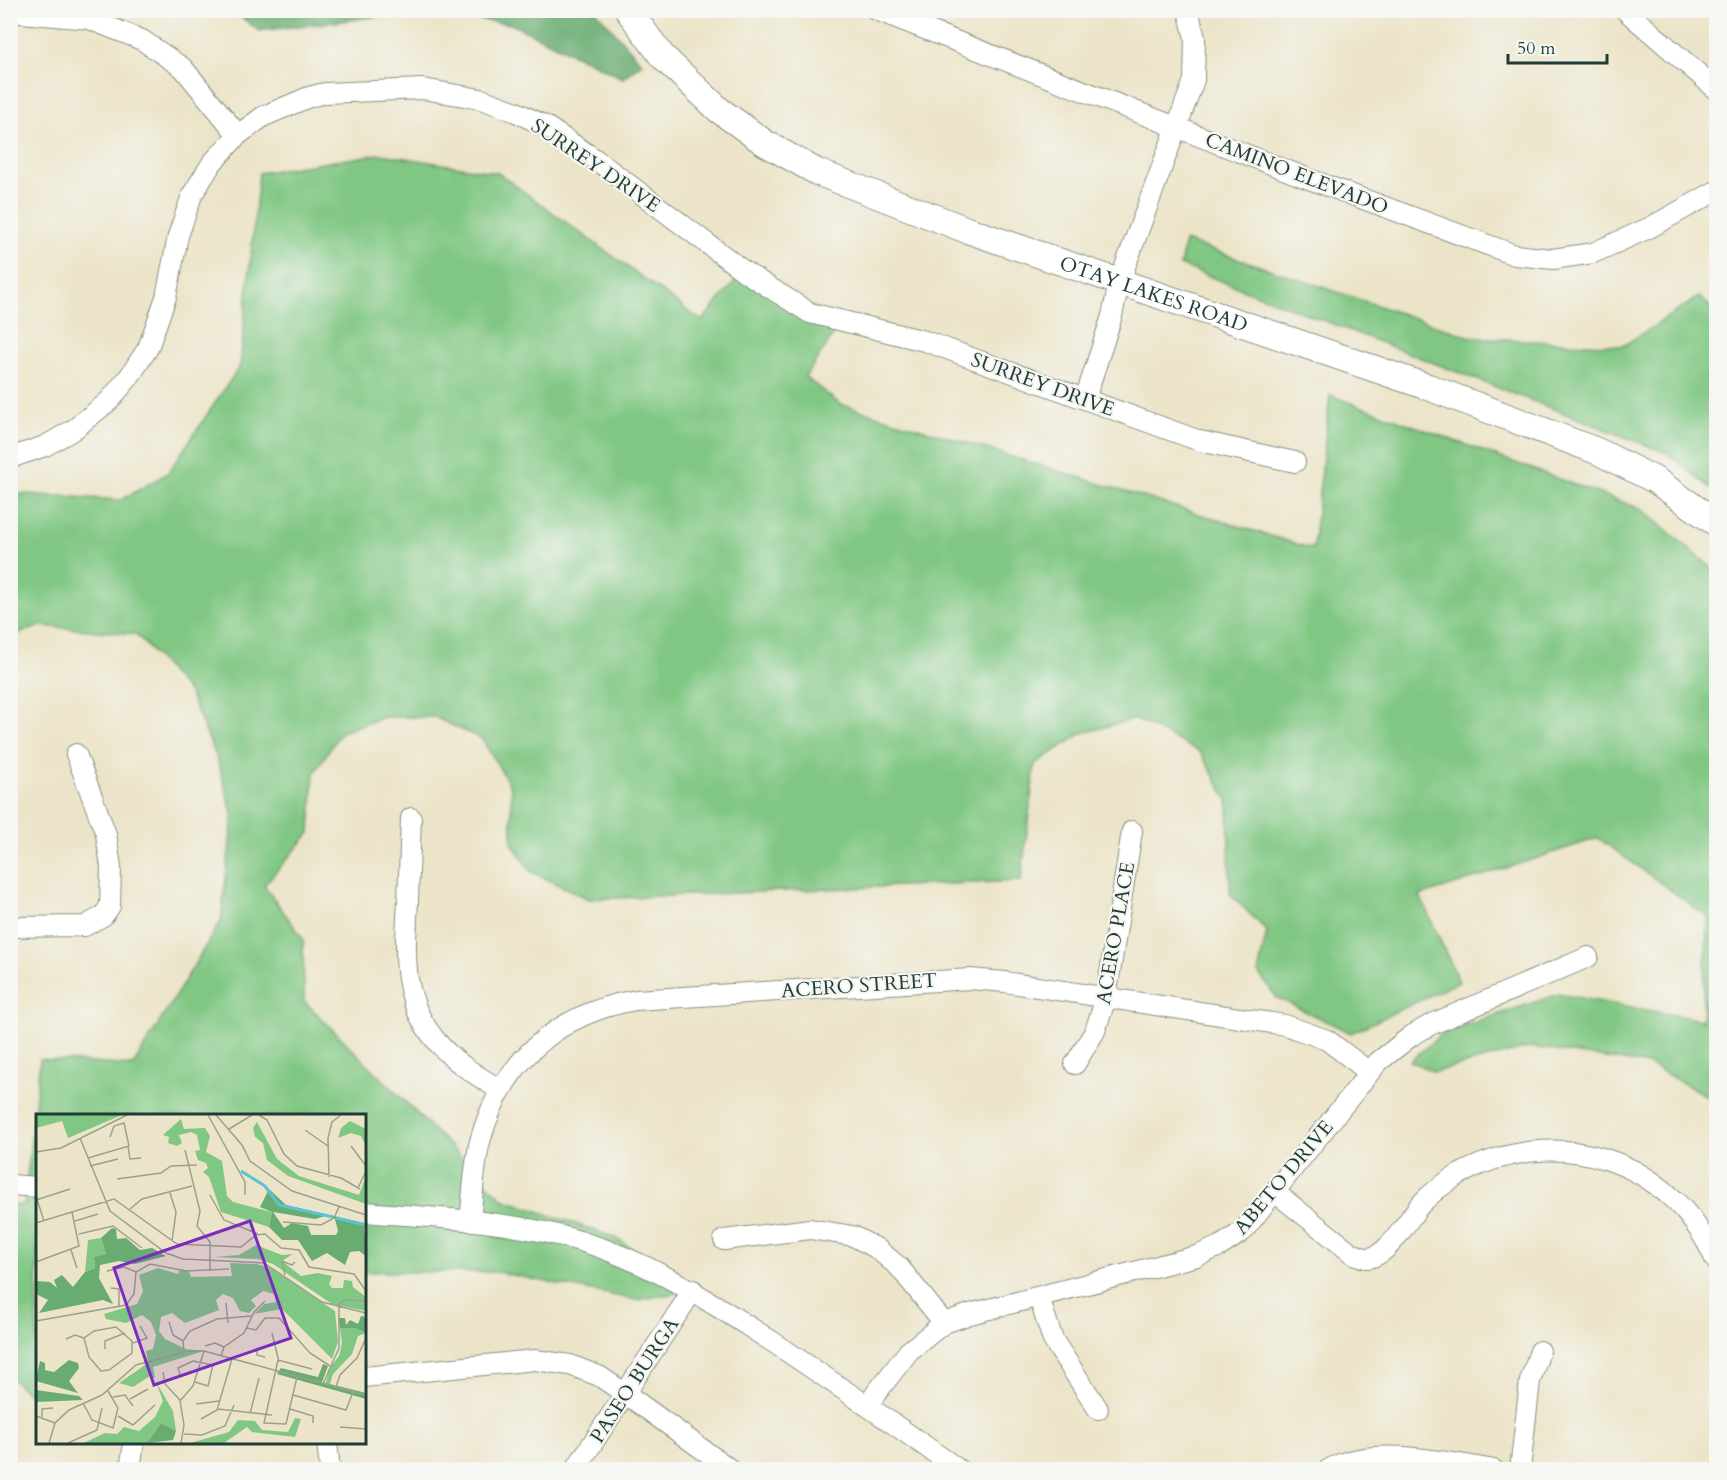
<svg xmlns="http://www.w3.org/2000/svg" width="1727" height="1480" font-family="Cardo,serif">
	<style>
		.green { fill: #80c783; stroke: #50825c; stroke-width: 1.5 }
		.forest { fill: #68ac71; stroke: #447452; stroke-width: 1.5 }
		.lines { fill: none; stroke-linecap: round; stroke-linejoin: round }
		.minor-casing { stroke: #86907e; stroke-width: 22 }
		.major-casing { stroke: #86907e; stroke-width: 28 }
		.minor { stroke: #fff; stroke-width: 20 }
		.major { stroke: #fff; stroke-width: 26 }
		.labels { text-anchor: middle; stroke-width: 4.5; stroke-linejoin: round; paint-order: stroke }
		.street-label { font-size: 20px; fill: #1f3d34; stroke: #f6f6f2 }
		.inset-river { fill: none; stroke: #59c4d3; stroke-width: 3 }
		.inset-road { fill: none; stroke: #9aa18d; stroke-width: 1.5 }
		.view { fill: #7b2cbf; fill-opacity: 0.15; stroke: #7b2cbf; stroke-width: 3 }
		.inset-edge { fill: none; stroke: #1f3d34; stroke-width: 3 }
	</style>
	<rect width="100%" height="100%" fill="#f6f6f2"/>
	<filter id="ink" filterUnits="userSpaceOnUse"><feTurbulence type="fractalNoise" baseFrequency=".0167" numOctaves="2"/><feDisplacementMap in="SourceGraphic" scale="12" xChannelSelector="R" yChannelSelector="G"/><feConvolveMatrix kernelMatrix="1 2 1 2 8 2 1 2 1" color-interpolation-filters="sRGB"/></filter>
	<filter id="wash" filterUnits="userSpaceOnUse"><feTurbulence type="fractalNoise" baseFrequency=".008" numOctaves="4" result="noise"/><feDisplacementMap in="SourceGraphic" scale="24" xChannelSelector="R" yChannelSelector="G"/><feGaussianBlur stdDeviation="1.35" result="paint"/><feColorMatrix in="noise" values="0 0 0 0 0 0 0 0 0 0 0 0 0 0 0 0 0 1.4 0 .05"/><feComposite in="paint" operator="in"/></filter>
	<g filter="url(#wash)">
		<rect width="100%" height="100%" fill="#ece4c8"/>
		<g class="green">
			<polygon points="380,154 498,173 702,321 743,272 842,322 805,377 840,404 1313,549 1330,395 1641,509 1716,571 1716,1101 1650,1065 1532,1047 1434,1072 1410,1061 1443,1033 1559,994 1702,1020 1708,917 1598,838 1420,896 1459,982 1351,1033 1277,998 1258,973 1267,931 1230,894 1228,800 1200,752 1136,719 1082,733 1035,764 1021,881 589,899 531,872 512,843 511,787 482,739 434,717 384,717 341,732 314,773 310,833 264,885 303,939 304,1001 503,1199 616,1238 693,1290 637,1300 497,1272 365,1272 364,1116 38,1116 37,1402 11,1378 10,1205 24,1205 40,1059 133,1066 221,921 233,815 216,756 189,693 136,634 41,626 11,636 10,493 121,500 168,473 240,366 259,173"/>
			<polygon points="1185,241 1471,337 1623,346 1699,297 1716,311 1716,493 1667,453 1180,265"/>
		</g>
		<polygon class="forest" points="233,11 596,11 642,63 623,78 511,24 417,12 259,31"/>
	</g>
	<g filter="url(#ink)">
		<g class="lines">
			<defs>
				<g id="minor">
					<polyline points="876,10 1309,179 1515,255 1553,259 1593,253 1651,227 1716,191"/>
					<polyline points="1625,10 1716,89"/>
					<polyline points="10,12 89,19 142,40 183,68 238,135"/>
					<polyline points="1085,399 1112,316 1119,283 1194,80 1195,38 1188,10"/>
					<polyline points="10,458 45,446 73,430 109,401 129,377 148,348 166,297 178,236 192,195 212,163 238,135 264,116 309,97 325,93 423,89 481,99 514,111 547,127 595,159 745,272 810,313 925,341 1200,441 1295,462"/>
					<path d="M411,818C410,846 409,873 408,901C405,954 400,1000 438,1043C455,1063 478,1076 500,1090"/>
					<polyline points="10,927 85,926 103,916 110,906 111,867 106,834 76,754"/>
					<polyline points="1075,1064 1095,1031 1106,998 1132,831"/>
					<polyline points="10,1185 38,1187"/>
					<path d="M1276,1193L1353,1254C1357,1255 1362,1257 1366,1258C1387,1259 1408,1219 1420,1205C1431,1193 1446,1182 1460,1174C1557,1122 1672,1159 1716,1261"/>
					<path d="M364,1212C437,1218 510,1220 580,1241C654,1263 712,1303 776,1344C837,1385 899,1427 959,1470"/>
					<path d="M470,1221C473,1197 474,1161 481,1138C503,1061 558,1013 636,1000L970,979L1005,982L1285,1025L1327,1040L1369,1072"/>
					<polyline points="724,1240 810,1229 853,1236 876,1248 899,1267 944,1323"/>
					<polyline points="1039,1298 1053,1340 1098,1409"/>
					<polyline points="364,1377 535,1360 570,1365 599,1376 626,1394 731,1470"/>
					<polyline points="867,1405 909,1351 944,1323 970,1314 1197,1256 1222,1245 1243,1231 1378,1062 1411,1036 1430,1025 1588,957"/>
					<polyline points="327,1442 330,1470"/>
					<polyline points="130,1470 134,1442"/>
					<polyline points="575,1470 693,1290"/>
					<path d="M1328,1470C1368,1444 1448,1462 1494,1470"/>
					<polyline points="1520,1470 1530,1381 1540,1351"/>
				</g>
				<g id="major">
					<path id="s1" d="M628,10L662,56L719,110L765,143L817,172L967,230L1428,387L1597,451L1655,480L1716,523"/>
				</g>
			</defs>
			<use href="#minor" class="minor-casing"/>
			<use href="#major" class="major-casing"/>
			<use href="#minor" class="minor"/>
			<use href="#major" class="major"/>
		</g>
	</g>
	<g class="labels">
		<g class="street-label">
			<text transform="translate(596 165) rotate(34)" y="7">SURREY DRIVE</text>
			<text transform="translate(1297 173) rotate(21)" y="7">CAMINO ELEVADO</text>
			<text dy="7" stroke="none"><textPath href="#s1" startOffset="610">OTAY LAKES ROAD</textPath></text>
			<text transform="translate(1043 384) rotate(20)" y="7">SURREY DRIVE</text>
			<text transform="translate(1115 933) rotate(-80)" y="7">ACERO PLACE</text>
			<text transform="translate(859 985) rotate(-4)" y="7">ACERO STREET</text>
			<text transform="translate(1283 1177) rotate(-50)" y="7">ABETO DRIVE</text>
			<text transform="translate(634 1380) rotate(-57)" y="7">PASEO BURGA</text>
		</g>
	</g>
	<g transform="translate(36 1114)">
		<rect width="330" height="330" fill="#ece4c8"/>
		<path d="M0,1H86L32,24L26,7L0,14ZM145,5L148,15L169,14L174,22L170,38L186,47L191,82L197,88L236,98L233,113L185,98L173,63L167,58L172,54L170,49L162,46L159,37L164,36L161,21L155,18L143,21L146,29L141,32L132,29L133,23L127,21ZM314,7L330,15V32L325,22L315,19L302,24L305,14ZM221,8L241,45L263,62L323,81L330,62V90L252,62L231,46L227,29L219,23L217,14ZM65,124L70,140L58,143L59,154L49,158L52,126ZM220,131L246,141L257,140L246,147L265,162L282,159L296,162L293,170L296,174H307L308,166L316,167L317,173L330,183V197L296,190L237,150L222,145L178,143L203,141ZM194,149L221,150L237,155L299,197L302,228L296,245L246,195L218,200L228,190L240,188L238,180L227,177L215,186L220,192L213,199L204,197L197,184L187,180L180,186L183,196L149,209L136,199L125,203L123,217L129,225L150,235L168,237L117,253L119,264L114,262L97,273L83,269L112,249L110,237L117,235L120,221L115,208L106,201L90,209L70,205L68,200L101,190L107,177L103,161L122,154L142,160L144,155L153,157L155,163L196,162ZM304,214H319L330,219L322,222L316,240L297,260L294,270L290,269L293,255L303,242L306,229ZM120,268L137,297L140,317L125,309L111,329H48L69,319L81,320L88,313L103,317L119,303L127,287ZM259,304L265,305L259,323L216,318L211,313L188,329H154L193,318L202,306L219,307L226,316L252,318Z" fill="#80c783"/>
		<path d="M233,75L250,91L328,109L330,142L323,137L314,138L309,151L291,139L276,147L262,126H246L233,113L236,98L224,93ZM237,98L279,105L289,102L299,105L302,117L300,121H275L272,112L256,109L248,114ZM76,114L80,115L81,125L90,124L104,136L116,134L130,142L99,150L83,147L64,151L63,164L77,190L67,186L3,199L12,186L0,180V167L14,168L21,174L18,166L26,161L37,173L49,158L59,154L58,143L70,140L65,124ZM325,202L330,203V219L319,214H304L302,204H309L310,211L314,206L322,210ZM33,246L42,249L43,254L33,267L42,279L0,267L4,247L9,249V256L18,258ZM287,250L292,252L286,268L330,279V285L241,260L245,254L282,263ZM0,276L43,282L47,286L0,288ZM125,309L140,317L137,326L111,329Z" fill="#68ac71" fill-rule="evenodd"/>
		<path class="inset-river" d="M205,57L229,72L243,91L297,103M300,104L330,111"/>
		<path class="inset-road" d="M172,1L209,68V81M180,1L206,31L214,47L256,77L330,101M223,1L231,6L248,40L261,52L305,64L324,75M193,15L216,1M269,16L292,32M44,24L74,97L130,139L147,145L228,149L286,188L330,199M92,32L94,45L105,44M315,32L330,52M149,36L164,97L161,112L174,128V156M0,38L25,34L91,1M52,44L93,32L88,9L78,12L74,23M54,52L82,45M293,63L292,24L296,8L305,1M81,65L125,59L135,52L161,51M322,74L330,57M134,79L140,98L136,127M174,81L188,106L222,120M0,82L8,107M0,86L34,75M94,95L106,85L156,72M39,107L62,100M247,108L285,111L298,104L303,93M0,109L78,85L141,130L205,133L220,121L229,120L245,134L263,136L273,153L318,160L330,177M43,120L77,112L106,134M35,136L41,154M0,148L43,132L36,98M71,157L88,153L100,158M249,161L246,147L256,151L259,148M75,174L83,175V193M190,189L192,209M0,207L90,191L98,180L100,158L114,150L150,157L193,155M133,208L137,221L147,227M80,213L96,227V239L73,256L65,257L53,243L48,224L58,217ZM211,214L220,216L229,204H243L274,239L294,252M236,219L243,248M30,225L39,221L48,224M97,229L111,224L104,212M169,232L179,229L188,233M69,235V227L89,219M148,238L147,227L154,217L181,205L215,202M185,242L188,233L208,219L218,198L229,187M229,243L221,241V236L238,229M242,246L228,309L250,310L261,263M242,246L276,255M127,258L129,270L144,286M145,263L142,254L157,247L177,251L172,272L159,268M287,270L303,234V190L309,186L330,187M300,273L304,261L321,244L329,226M257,281L310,296L317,278M77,283L89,281L97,292M94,285L112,275M47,289L56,306L77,314L82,294L72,277M160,290L183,287M182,295L236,301M254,295L277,302V309M214,300L223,264M0,302L19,309M82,302L97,311L119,291M6,303V295L17,294M165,305L181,296L196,245M304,313L330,315M148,320L166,321L189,312L198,291M13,329L19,309L33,296L66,281L100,251L153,237H168L330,281M32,329L61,316L66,294M145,329L148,311L144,287L157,272L168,237"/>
		<path class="view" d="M214,107L255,224L118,271L78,154Z"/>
		<rect width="330" height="330" class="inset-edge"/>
	</g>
	<rect width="1727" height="1480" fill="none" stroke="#f6f6f2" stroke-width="36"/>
	<path d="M1508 54v9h99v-9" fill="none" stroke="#1f3d34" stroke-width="3"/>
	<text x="1517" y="54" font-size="18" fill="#1f3d34" stroke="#f6f6f2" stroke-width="4.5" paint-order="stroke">50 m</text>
</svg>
